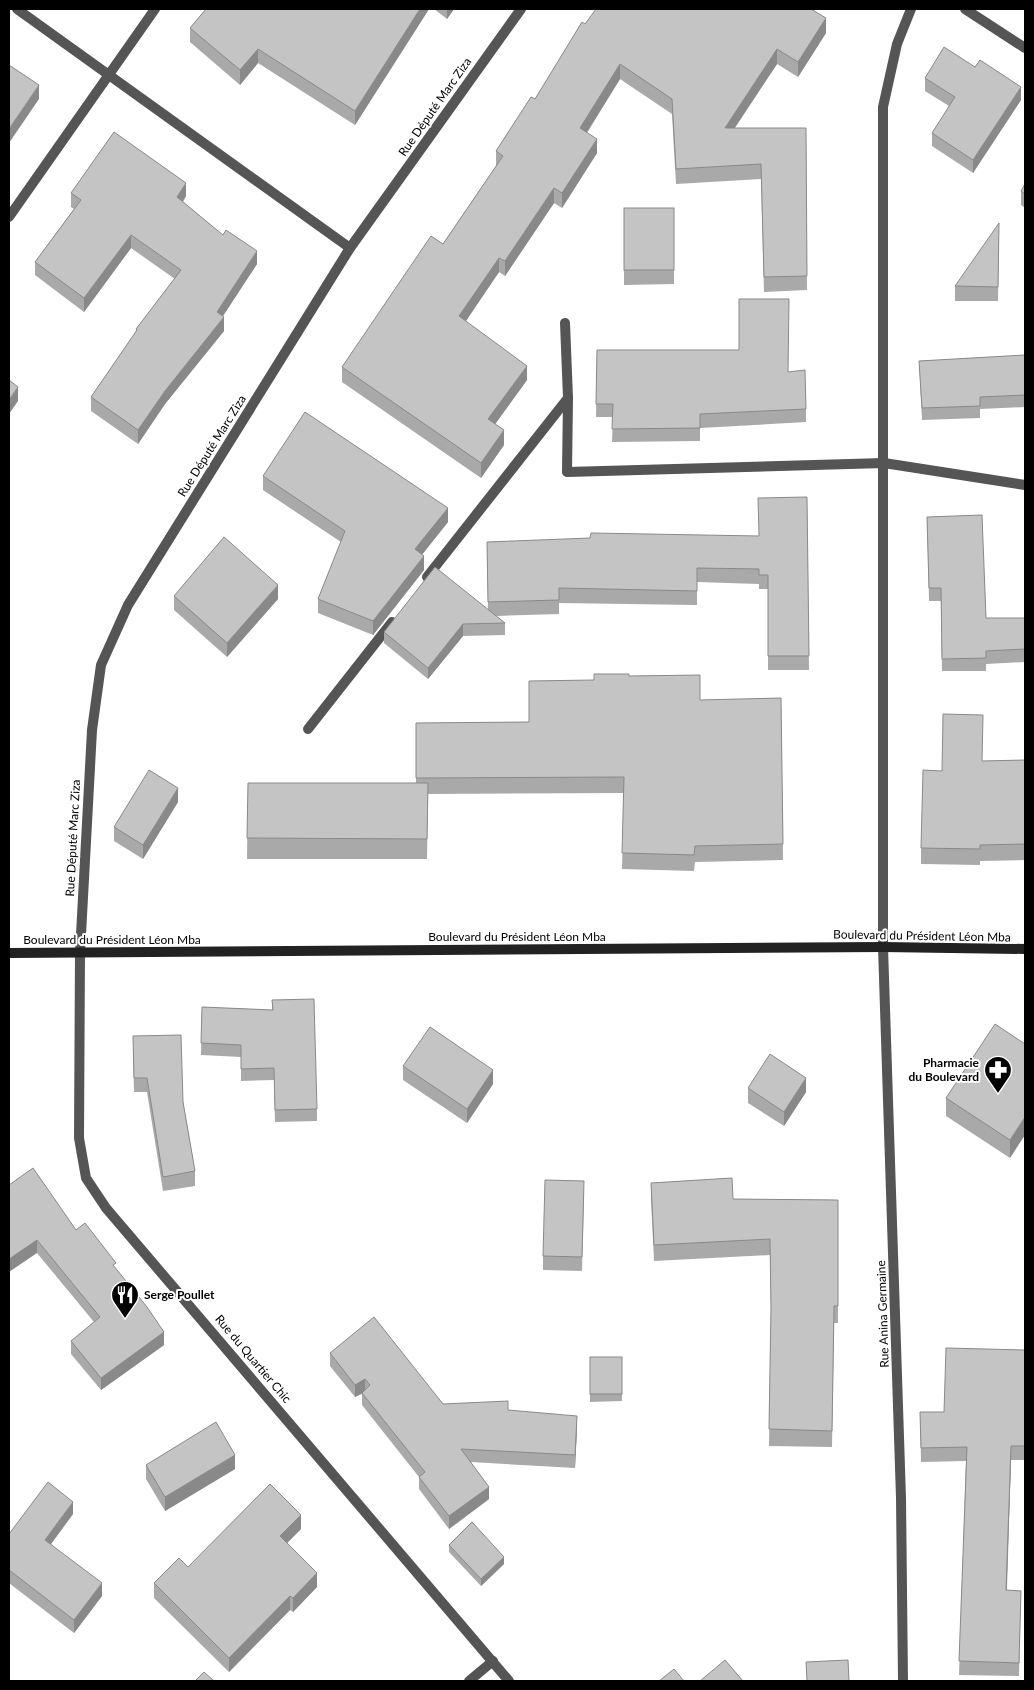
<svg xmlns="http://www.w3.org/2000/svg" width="1034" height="1690" font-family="Lato,sans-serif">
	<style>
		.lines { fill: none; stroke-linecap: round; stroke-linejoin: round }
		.street { stroke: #555; stroke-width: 10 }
		.secondary { stroke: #222; stroke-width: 10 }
		.wall { fill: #a9a9a9 }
		.shaded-wall { fill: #898989 }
		.building { fill: #c4c4c4; stroke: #898989 }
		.labels { text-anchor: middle; stroke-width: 4; stroke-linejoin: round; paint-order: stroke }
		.street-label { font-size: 12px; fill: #000; stroke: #fff }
		.poi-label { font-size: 12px; font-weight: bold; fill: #000; stroke: #fff; text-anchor: end }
	</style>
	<rect width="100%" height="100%" fill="#fff"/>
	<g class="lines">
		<g class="street">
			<polyline points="17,9 350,248"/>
			<polyline points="965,9 1025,48"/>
			<polyline points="9,217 155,9"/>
			<polyline points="565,323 568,398 567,472 884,463 1025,485"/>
			<polyline points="427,577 568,398"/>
			<polyline points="308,729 392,622"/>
			<polyline points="469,1681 493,1661"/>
			<polyline points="509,1681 106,1208 86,1178 79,1138 80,953 92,730 101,665 128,605 350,248 521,9"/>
			<polyline points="903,1681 901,1498 883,947 883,107 897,44 911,9"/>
		</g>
		<polyline class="secondary" points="9,953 883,947 1025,949"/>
	</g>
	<g class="wall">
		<polygon points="206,9 429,9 355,125 258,63 240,85 190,42 190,28"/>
		<polygon points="434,9 454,9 447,19"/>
		<polygon points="585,24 826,33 798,77 777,64 735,128 806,128 807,290 764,292 761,179 676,184 672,114 620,79 587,133 597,153 562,208 554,203 505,276 499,272 466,321 527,380 495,424 504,445 481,478 342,382 342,367 443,244 496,166 496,151 535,99"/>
		<polygon points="925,78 1021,100 973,173 932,146 932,133 949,106 925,91"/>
		<polygon points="1025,184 1025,208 1021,205 1021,191"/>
		<polygon points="71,193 186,196 183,202 257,264 223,316 224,331 165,404 138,444 91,411 91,397 136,332 136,329 175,279 131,248 84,312 35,275 35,262 74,209 71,207"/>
		<polygon points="624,208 674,208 674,284 624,285"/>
		<polygon points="999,237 998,301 955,301 955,286"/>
		<polygon points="597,350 789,372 806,409 806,422 700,428 700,441 612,442 613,417 596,417"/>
		<polygon points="1025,355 1025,407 980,409 980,418 922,420 919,361"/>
		<polygon points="263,476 448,522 422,555 424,570 373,635 318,613 318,599 341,542 263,490"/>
		<polygon points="807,497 809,670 768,670 768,589 759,589 759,584 697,582 697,605 559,603 559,614 496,616 505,623 505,635 463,636 428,679 384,643 384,632 488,610 487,542 759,536"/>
		<polygon points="927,517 986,618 1025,618 1025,662 986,664 986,671 942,671 941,601 929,601"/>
		<polygon points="174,596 278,599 227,657 174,610"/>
		<polygon points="629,676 700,700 781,698 783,860 695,862 694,871 622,869 624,793 428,794 427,859 247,859 248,783 416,783 416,723 529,722 594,680"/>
		<polygon points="1025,760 1025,860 980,861 980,865 921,864 921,848 942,771 983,761"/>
		<polygon points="178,802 143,859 114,841 114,827"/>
		<polygon points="272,1000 317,1109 317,1121 275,1122 274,1080 241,1081 241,1057 201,1055 202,1007 272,1010"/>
		<polygon points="1025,1044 1010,1158 946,1116 946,1098"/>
		<polygon points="133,1050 183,1102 195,1171 195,1186 163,1191 147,1092 134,1092"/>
		<polygon points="403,1066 493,1084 467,1123 403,1080"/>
		<polygon points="748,1088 806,1092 784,1126 748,1103"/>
		<polygon points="651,1183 733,1199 838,1200 838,1323 834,1323 832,1447 769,1446 771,1314 770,1255 654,1261 651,1199"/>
		<polygon points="9,1185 76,1230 116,1269 164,1345 101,1390 71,1354 71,1341 94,1322 37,1253"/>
		<polygon points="584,1195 582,1271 543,1270 543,1256"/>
		<polygon points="1025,1350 1025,1460 1011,1460 1007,1590 1021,1591 1019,1676 959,1675 966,1461 921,1462 920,1412 944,1412"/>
		<polygon points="330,1353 443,1404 508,1410 577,1428 575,1468 471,1462 489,1499 449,1529 419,1489 419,1477 362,1405 362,1394 355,1397 330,1366"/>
		<polygon points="590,1357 622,1357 622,1401 590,1402"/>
		<polygon points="146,1465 235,1469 165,1511 146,1479"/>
		<polygon points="73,1514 51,1544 102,1596 74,1633 9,1583 9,1534"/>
		<polygon points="301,1529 287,1543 317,1587 293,1612 290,1610 229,1672 154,1598 154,1583 188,1567"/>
		<polygon points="449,1545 504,1564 481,1586 449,1552"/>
	</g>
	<g class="shaded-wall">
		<polygon points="420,9 429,9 355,125 355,111"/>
		<polygon points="447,9 454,9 447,19"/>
		<polygon points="826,18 826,33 798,77 798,62"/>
		<polygon points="258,49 258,63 240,85 240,70"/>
		<polygon points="777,49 777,64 725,142 725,128"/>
		<polygon points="620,64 620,79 580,143 580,128"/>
		<polygon points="39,85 39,99 9,143 9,129"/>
		<polygon points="1021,87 1021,100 973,173 973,160"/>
		<polygon points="597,139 597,153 562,208 562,193"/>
		<polygon points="186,183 186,196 177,210 177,197"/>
		<polygon points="554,188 554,203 505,276 505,261"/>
		<polygon points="131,235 131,248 84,312 84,298"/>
		<polygon points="257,251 257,264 217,325 217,312"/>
		<polygon points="499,258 499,272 459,331 459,316"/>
		<polygon points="224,317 224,331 165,404 138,444 138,430 165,391"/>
		<polygon points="527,366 527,380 488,434 488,419"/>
		<polygon points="18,387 18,401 9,414 9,400"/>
		<polygon points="504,430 504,445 481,478 481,463"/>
		<polygon points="448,508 448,522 415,563 415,549"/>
		<polygon points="424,556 424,570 373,635 373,621"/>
		<polygon points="278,585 278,599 227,657 227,643"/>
		<polygon points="463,624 463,636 428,679 428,668"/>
		<polygon points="178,788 178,802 143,859 143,845"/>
		<polygon points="493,1070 493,1084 467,1123 467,1109"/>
		<polygon points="806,1078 806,1092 784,1126 784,1112"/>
		<polygon points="1025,1117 1025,1135 1010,1158 1010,1140"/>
		<polygon points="37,1240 37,1253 9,1272 9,1259"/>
		<polygon points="164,1332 164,1345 101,1390 101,1378"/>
		<polygon points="365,1379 365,1391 355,1397 355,1385"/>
		<polygon points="577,1416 577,1428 575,1468 575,1455"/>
		<polygon points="1011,1446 1011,1460 1006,1604 1006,1590"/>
		<polygon points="235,1455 235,1469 165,1511 165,1497"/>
		<polygon points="489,1487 489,1499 449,1529 449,1516"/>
		<polygon points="73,1502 73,1514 45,1552 45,1540"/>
		<polygon points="301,1515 301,1529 280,1550 280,1536"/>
		<polygon points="504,1557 504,1564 481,1586 481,1579"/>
		<polygon points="317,1573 317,1587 293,1612 293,1598"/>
		<polygon points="102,1583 102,1596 74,1633 74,1620"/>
		<polygon points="290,1596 290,1610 229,1672 229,1658"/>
	</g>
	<g class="building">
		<polygon points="206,9 420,9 355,111 258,49 240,70 190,28"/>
		<polygon points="596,9 811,9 826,18 798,62 777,49 725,128 806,128 807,276 764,277 761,164 676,169 672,99 620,64 580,128 597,139 562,193 554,188 505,261 499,258 459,316 527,366 488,419 504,430 481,463 342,367 431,236 443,244 503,156 496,151 531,97 535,99 582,22 585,24"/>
		<polygon points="944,47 975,67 980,60 1021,87 973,160 932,133 955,97 925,78"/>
		<polygon points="9,65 39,85 9,129"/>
		<polygon points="114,132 186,183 177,197 223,235 226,230 257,251 217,312 224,317 165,391 138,430 91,397 137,330 136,329 181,270 131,235 84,298 35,262 81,200 71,193"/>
		<polygon points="1025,184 1025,194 1021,191"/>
		<rect x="624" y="208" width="50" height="62"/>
		<polygon points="999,223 998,287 955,286"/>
		<polygon points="739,299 789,299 788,372 805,370 806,409 700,414 700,428 612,429 613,404 596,404 597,350 739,350"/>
		<polygon points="1025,355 1025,395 980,397 980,406 922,408 919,361"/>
		<polygon points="9,380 18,387 9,400"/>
		<polygon points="305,412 448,508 415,549 424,556 373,621 318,599 345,531 263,476"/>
		<polygon points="807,497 809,656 768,656 768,575 759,575 759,569 697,568 697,591 559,588 559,600 488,602 487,542 590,538 591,533 759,536 758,498"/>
		<polygon points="982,515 986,618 1025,618 1025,649 986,651 986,658 942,659 941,588 929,588 927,517"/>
		<polygon points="224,537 278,585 227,643 174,596"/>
		<polygon points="435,567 505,623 463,624 428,668 384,632"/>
		<polygon points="594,674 629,674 629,676 700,675 700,700 781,698 783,844 695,846 694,855 622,853 624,777 416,778 416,723 529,722 529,681 594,680"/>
		<polygon points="943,714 983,715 982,761 1025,760 1025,844 980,845 980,849 921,848 923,770 942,771"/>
		<polygon points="149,770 178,788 143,845 114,827"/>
		<polygon points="248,783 428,783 427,839 247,838"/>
		<polygon points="314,999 317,1109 275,1110 274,1068 241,1069 241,1045 201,1043 202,1007 273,1010 272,1000"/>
		<polygon points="995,1024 1025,1044 1025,1117 1010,1140 946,1098"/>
		<polygon points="430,1027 493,1070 467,1109 403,1066"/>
		<polygon points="181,1035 183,1102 195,1171 163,1177 147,1078 134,1078 133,1036"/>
		<polygon points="770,1054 806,1078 784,1112 748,1088"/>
		<polygon points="33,1168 76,1230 85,1223 116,1263 113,1265 147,1307 164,1332 101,1378 71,1341 100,1317 37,1240 9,1259 9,1185"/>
		<polygon points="732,1178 733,1199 838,1200 838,1306 834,1306 832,1431 769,1429 771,1306 770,1239 654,1245 651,1183"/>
		<polygon points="545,1180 584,1181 582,1257 543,1256"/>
		<polygon points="374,1317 443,1404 508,1401 508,1410 577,1416 575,1455 461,1449 489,1487 449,1516 419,1477 425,1472 362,1393 370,1385 365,1379 355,1385 330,1353"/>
		<polygon points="946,1348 1025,1350 1025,1446 1011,1446 1006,1590 1021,1591 1019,1663 959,1661 967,1447 921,1448 920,1412 944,1412"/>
		<rect x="590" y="1357" width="32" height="37"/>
		<polygon points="216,1422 235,1455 165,1497 146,1465"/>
		<polygon points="48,1482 73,1502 45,1540 102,1583 74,1620 9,1570 9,1534"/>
		<polygon points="270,1484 301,1515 280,1536 317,1573 293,1598 290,1596 229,1658 154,1583 179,1558 188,1567"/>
		<polygon points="472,1522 504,1557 481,1579 449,1545"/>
		<polygon points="725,1660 743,1681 700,1681"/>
		<polygon points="848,1660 849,1681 807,1681 806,1662"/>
		<polygon points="674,1669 684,1681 659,1681"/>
		<polygon points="204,1672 214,1681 195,1681"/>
	</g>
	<defs>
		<symbol id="pharmacy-pin" viewBox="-11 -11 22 30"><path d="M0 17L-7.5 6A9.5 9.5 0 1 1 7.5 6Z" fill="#000" stroke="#fff"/><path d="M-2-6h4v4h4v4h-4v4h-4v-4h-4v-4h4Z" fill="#fff"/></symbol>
		<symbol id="restaurant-pin" viewBox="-11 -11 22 30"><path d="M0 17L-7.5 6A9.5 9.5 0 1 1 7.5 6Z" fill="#000" stroke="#fff"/><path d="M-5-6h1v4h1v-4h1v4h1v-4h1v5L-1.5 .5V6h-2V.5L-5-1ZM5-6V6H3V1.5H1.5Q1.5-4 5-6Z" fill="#fff"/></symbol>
	</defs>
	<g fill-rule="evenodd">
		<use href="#pharmacy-pin" x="982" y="1054" width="32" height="43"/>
		<use href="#restaurant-pin" x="109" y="1279" width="32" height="43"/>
	</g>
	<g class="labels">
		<g class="street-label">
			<text transform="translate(435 107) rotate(-55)" y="4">Rue Député Marc Ziza</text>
			<text transform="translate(212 446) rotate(-58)" y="4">Rue Député Marc Ziza</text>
			<text transform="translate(73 838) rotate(-87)" y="4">Rue Député Marc Ziza</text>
			<text transform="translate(922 936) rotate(1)" y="4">Boulevard du Président Léon Mba</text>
			<text x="517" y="941">Boulevard du Président Léon Mba</text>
			<text x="112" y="944">Boulevard du Président Léon Mba</text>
			<text transform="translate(883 1314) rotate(-92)" y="4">Rue Anina Germaine</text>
			<text transform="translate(253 1359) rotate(50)" y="4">Rue du Quartier Chic</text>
		</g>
		<g class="poi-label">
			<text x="979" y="1067">Pharmacie<tspan x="979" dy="14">du Boulevard</tspan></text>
			<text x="144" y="1299" text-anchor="start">Serge Poullet</text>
		</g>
	</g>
	<rect width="1034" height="1690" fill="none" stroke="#000000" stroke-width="20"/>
</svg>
